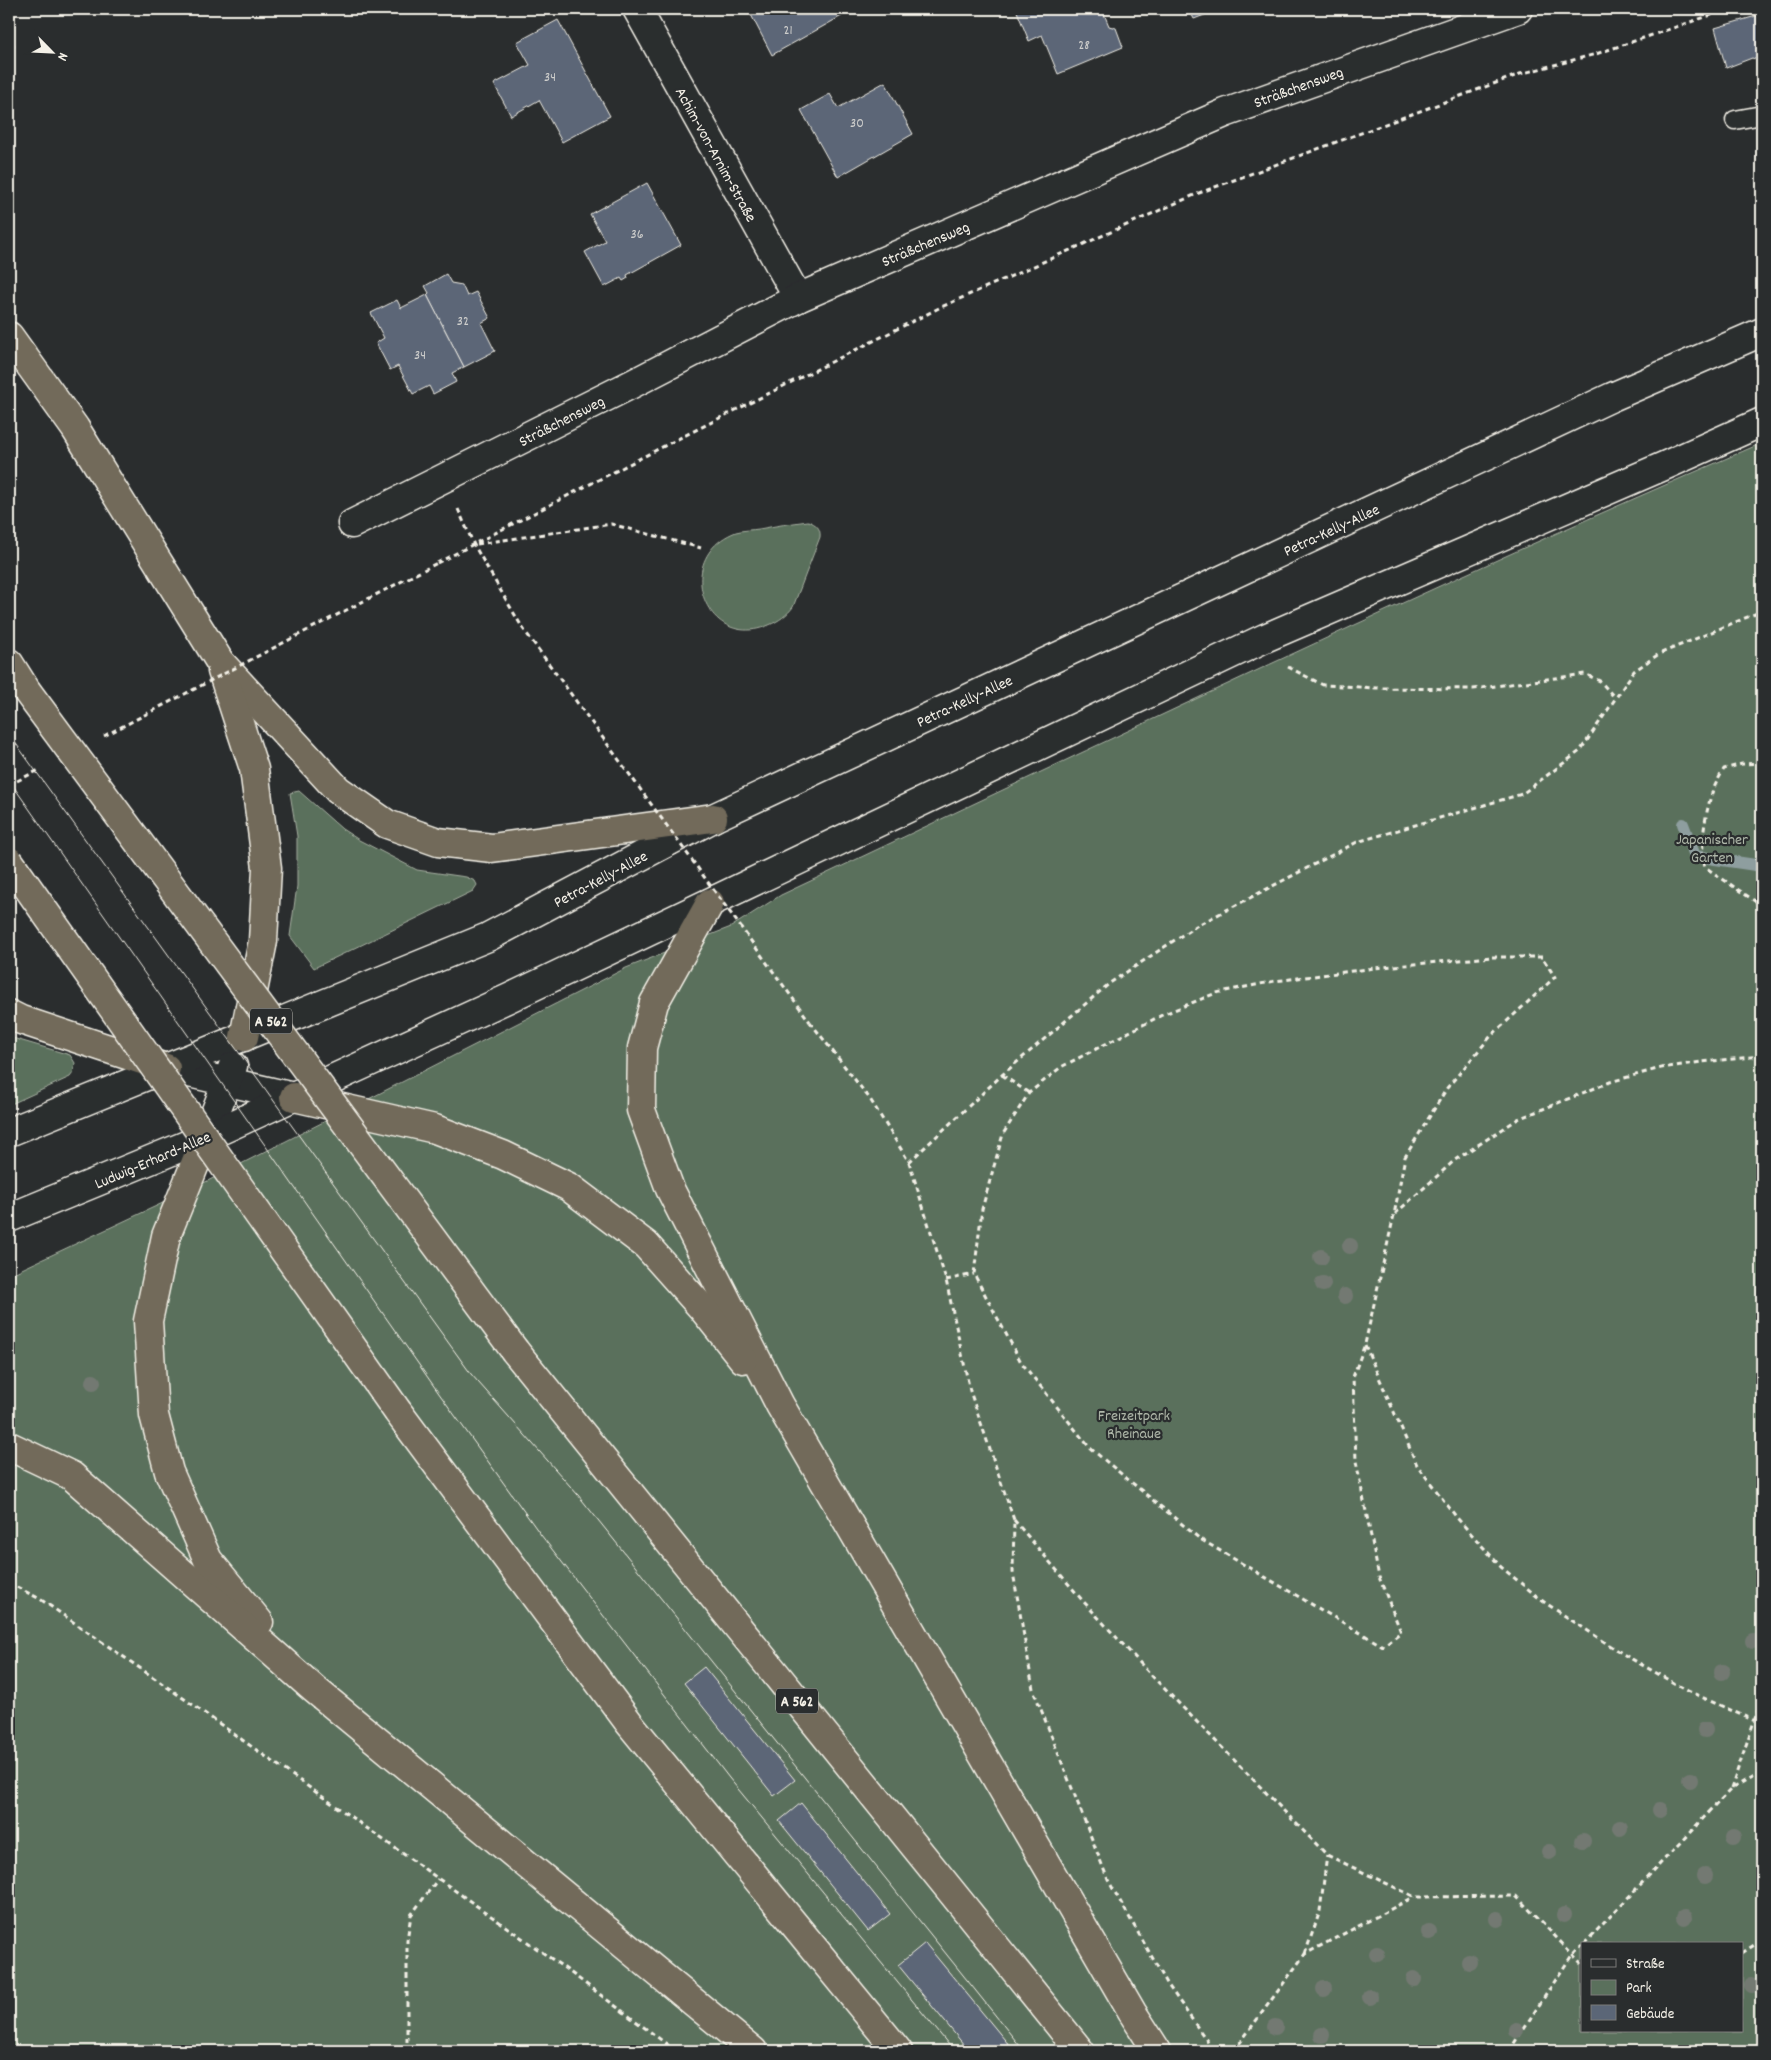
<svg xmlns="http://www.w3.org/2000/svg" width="1771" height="2060" font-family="Dekko,sans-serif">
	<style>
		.green { fill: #5a705c; stroke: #a7b0a2; fill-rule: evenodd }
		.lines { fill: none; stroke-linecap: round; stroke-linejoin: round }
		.stream { stroke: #8e9e9f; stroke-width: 12 }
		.building { fill: #5b6677; stroke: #f4f1e8 }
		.lane-casing { stroke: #f4f1e8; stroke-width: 21 }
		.street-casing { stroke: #f4f1e8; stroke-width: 31 }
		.secondary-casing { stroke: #f4f1e8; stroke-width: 31 }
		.highway-casing { stroke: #f4f1e8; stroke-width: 31 }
		.path { stroke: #f4f1e8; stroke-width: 3; stroke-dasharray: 5 4; stroke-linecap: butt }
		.lane { stroke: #2a2d2e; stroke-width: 18 }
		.street { stroke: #2a2d2e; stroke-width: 28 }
		.secondary { stroke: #2a2d2e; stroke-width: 28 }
		.highway { stroke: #726b5a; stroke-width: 28 }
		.tram { stroke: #f4f1e8; stroke-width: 1 }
		.highway-bridge-casing { stroke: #f4f1e8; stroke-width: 31; stroke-linecap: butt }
		.path-bridge { stroke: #f4f1e8; stroke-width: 3; stroke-dasharray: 5 4; stroke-linecap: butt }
		.highway-bridge { stroke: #726b5a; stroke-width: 28 }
		.tree { fill: #737972 }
		.labels { text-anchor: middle; stroke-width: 4.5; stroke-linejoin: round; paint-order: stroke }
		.number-label { font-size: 14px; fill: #cececc }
		.shield { fill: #2a2d2e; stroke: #b7b6b0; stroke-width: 1 }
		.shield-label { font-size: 15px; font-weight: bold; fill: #f4f1e8 }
		.street-label { font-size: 16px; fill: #f4f1e8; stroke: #2a2d2e }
		.park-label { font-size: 16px; fill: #afb7a9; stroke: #2a2d2e }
	</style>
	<rect width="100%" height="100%" fill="#2a2d2e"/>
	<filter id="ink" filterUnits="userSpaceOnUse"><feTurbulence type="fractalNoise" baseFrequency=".02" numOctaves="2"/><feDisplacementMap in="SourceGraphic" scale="10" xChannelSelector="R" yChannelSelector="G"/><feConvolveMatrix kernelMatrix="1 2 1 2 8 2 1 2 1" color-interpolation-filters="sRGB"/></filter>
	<g filter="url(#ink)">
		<g class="green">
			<path d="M1762,443V2051H9V1275L182,1194L626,968L731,927L781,895C1107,741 1431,585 1762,443ZM1582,1944H1742V2031H1582Z"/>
			<path d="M808,521C816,524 821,528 820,537L793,607C787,615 779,621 769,625C706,653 670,557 736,532C743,530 752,530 759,529C775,526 792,523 808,521Z"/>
			<polygon points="299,791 342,829 359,840 417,870 466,877 475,881 477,885 473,891 314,968 290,936 297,886 297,836 290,793"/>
			<polygon points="9,1037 70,1055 75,1063 73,1073 70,1077 9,1105"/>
		</g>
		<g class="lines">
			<polyline class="stream" points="1683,824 1695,856 1762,866"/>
		</g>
		<g class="building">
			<polygon points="748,9 844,9 847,13 772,55"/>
			<polygon points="1016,9 1102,9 1109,26 1116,28 1123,47 1058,74 1042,35 1029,41"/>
			<polygon points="1189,9 1220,9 1194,19"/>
			<polygon points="1756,16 1762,17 1762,62 1752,58 1726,68 1715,28"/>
			<polygon points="558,20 610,116 562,142 539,100 511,116 494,84 530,65 517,42"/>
			<polygon points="9,31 15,47 9,49"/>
			<polygon points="885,82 913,134 838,177 801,110 830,94 838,108"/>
			<polygon points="647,183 681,245 627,275 628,278 623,281 621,278 604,287 585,252 605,241 590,214"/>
			<polygon points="446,274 451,283 462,285 467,296 476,292 490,318 481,323 495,351 464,367 427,295 429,293 425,286"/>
			<polygon points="427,295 464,367 452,373 456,382 433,394 429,386 413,394 398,366 390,370 376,343 384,338 371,313 397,300 401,308"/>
			<polygon points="704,1667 795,1780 774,1796 684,1683"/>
			<polygon points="801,1803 890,1914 868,1931 779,1821"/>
			<polygon points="925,1943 1014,2051 969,2051 898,1965"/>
		</g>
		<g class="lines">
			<defs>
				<polyline id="lane" points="1735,120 1762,115"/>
				<g id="street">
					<polyline points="637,9 798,298"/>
					<polyline points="352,524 634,383 798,298 1225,113 1518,9"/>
				</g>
				<g id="secondary">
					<polyline points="167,1068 294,1097"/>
					<polyline points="9,1132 488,937 713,818 1612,397 1762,332"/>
					<polyline points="206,1137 233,1066"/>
					<polyline points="9,1218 206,1137 509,998 1265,638 1664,466 1762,422"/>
				</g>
				<g id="highway">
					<polyline points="9,336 75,428 220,662 338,790 387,824 438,842 492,848 713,818"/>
					<polyline points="9,663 26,690"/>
					<polyline points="222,671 254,769 267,868 263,941 244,1037"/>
					<polyline points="710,903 654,1003 642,1048 641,1110 670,1189 780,1405 1132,2012 1157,2051"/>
					<polyline points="9,1014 21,1020 166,1068"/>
					<polyline points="294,1097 435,1129 503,1155 569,1187 646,1245 703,1309 743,1359"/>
					<polyline points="206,1137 166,1236 148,1321 154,1415 169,1472 208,1560 259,1622"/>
					<polyline points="515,1351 1080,2051"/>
					<polyline points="398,1412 630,1724 898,2051"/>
					<polyline points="9,1446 72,1476 314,1689 753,2051"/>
				</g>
			</defs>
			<use href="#lane" class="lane-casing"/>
			<use href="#street" class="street-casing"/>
			<use href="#secondary" class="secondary-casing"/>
			<use href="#highway" class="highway-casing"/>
			<g class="path">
				<polyline points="458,509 474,545 522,627"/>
				<polyline points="477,544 611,524 701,548"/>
				<polyline points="437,563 670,443 939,308 1199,193 1520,74 1596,54 1729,9"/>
				<polyline points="1288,667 1323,685 1376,688 1473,689 1585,674 1600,681 1615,698"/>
				<path d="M1762,763L1742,764L1724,769C1720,776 1716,783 1713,790C1706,809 1699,849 1705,867L1762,906"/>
				<polygon points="1492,957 1542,957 1555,977 1491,1036 1447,1088 1405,1157 1394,1215 1365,1344 1353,1377 1356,1461 1379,1577 1401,1632 1383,1646 1200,1539 1090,1448 1021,1362 974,1274 982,1209 1003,1134 1029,1093 1061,1067 1162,1015 1216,993 1275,981 1383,967"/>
				<polyline points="810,1022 870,1099 909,1162 946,1280 970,1391 1014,1520 1013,1572 1033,1689 1108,1880 1168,1985 1214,2051"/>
				<polyline points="1002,1075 1029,1093"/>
				<polyline points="909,1162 1002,1075 1110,983 1196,926 1357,842 1522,794 1580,751 1634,671 1659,654 1762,611"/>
				<polyline points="1395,1214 1455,1160 1518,1119 1610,1082 1661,1068 1702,1062 1762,1056"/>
				<polyline points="946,1280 974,1274"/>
				<polyline points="1365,1345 1417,1465 1457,1518 1501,1567 1544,1602 1623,1654 1688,1691 1755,1721"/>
				<polyline points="1014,1520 1083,1601 1153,1677 1327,1855 1415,1897 1516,1896 1582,1964"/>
				<polyline points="9,1583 40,1599 183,1698 563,1967 676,2051"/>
				<polyline points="1731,1789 1762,1698"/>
				<polyline points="1584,1944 1731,1789 1762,1771"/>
				<polyline points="1742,1953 1762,1940"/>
				<polyline points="1305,1954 1320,1911 1327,1855"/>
				<polyline points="407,2051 407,1940 411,1915 438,1879"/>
				<polyline points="1234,2051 1305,1954 1414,1897"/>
				<polyline points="1509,2051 1572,1955 1582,1945"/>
			</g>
			<use href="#lane" class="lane"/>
			<use href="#street" class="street"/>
			<use href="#secondary" class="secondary"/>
			<use href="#highway" class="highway"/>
			<g class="tram">
				<polyline points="9,734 471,1374 578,1495 1024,2051"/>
				<polyline points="9,780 438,1392 541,1535 729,1778 954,2051"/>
			</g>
			<defs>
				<g id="highway-bridge">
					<polyline points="26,690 515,1351"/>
					<polyline points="9,861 398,1412"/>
				</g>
			</defs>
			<use href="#highway-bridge" class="highway-bridge-casing"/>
			<g class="path-bridge">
				<polyline points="522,627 810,1022"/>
				<polyline points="104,736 437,563"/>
				<polyline points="9,785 41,769"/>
			</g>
			<use href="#highway-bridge" class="highway-bridge"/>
		</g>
		<g class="tree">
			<circle cx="1350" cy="1246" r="8"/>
			<circle cx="1321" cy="1257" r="8"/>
			<circle cx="1323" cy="1284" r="8"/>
			<circle cx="1345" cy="1296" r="8"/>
			<circle cx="93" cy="1382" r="8"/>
			<circle cx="1753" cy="1641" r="8"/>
			<circle cx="1722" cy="1672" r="8"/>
			<circle cx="1705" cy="1730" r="8"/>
			<circle cx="1690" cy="1780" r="8"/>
			<circle cx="1660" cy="1810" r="8"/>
			<circle cx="1620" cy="1828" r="8"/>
			<circle cx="1734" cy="1837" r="8"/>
			<circle cx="1583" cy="1841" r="8"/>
			<circle cx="1549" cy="1852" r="8"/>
			<circle cx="1705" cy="1876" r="8"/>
			<circle cx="1564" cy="1915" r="8"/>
			<circle cx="1684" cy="1918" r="8"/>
			<circle cx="1497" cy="1919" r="8"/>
			<circle cx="1429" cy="1932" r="8"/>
			<circle cx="1377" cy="1954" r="8"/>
			<circle cx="1469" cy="1962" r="8"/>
			<circle cx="1414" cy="1979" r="8"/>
			<circle cx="1751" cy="1986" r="8"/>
			<circle cx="1324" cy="1989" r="8"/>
			<circle cx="1370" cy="1997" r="8"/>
			<circle cx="1275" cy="2027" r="8"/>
			<circle cx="1516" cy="2030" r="8"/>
			<circle cx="1322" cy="2035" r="8"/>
		</g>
	</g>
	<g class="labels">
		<g class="number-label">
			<text x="788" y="34">21</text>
			<text x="1084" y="49">28</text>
			<text x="550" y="81">34</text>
			<text x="857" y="127">30</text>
			<text x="637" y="238">36</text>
			<text x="463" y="325">32</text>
			<text x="420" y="359">34</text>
		</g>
		<g class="shield">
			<rect x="250" y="1008.5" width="42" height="25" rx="4"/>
			<rect x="776" y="1688.5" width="42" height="25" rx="4"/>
		</g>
		<g class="shield-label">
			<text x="271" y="1026">A 562</text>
			<text x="797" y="1706">A 562</text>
		</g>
		<g class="street-label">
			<text transform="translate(1298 86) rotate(-20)" y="6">Sträßchensweg</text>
			<text transform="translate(717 154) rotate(61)" y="6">Achim-von-Arnim-Straße</text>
			<text transform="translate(925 243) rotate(-23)" y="6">Sträßchensweg</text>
			<text transform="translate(561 420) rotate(-27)" y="6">Sträßchensweg</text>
			<text transform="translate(1331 529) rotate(-25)" y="6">Petra-Kelly-Allee</text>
			<text transform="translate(964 700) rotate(-25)" y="6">Petra-Kelly-Allee</text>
			<text transform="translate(600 878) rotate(-28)" y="6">Petra-Kelly-Allee</text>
			<text transform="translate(152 1159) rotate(-23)" y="6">Ludwig-Erhard-Allee</text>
		</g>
		<g class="park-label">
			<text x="1712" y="844">Japanischer<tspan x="1712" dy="18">Garten</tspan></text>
			<text x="1134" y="1420">Freizeitpark<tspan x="1134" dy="18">Rheinaue</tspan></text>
		</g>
	</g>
	<rect width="1771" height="2060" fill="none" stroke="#2a2d2e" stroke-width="30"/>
	<rect x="15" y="15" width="1741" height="2030" fill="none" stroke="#f4f1e8" stroke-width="2" filter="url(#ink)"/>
	<rect x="1581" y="1942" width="162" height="90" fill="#2a2d2e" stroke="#7b7b78"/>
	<rect x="1591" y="1959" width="25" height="8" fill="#2a2d2e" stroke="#7b7b78"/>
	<text x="1626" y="1968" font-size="15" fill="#f4f1e8">Straße</text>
	<rect x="1591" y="1980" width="25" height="15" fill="#5a705c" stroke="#7b7b78"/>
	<text x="1626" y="1992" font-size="15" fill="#f4f1e8">Park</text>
	<rect x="1591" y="2005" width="25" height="15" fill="#5b6677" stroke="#7b7b78"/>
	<text x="1626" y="2018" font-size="15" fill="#f4f1e8">Gebäude</text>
	<g transform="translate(52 52) rotate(114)" stroke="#2a2d2e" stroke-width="4" paint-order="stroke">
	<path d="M0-4L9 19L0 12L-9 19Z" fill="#f4f1e8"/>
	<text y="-8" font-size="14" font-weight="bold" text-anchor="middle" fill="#f4f1e8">N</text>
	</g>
</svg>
